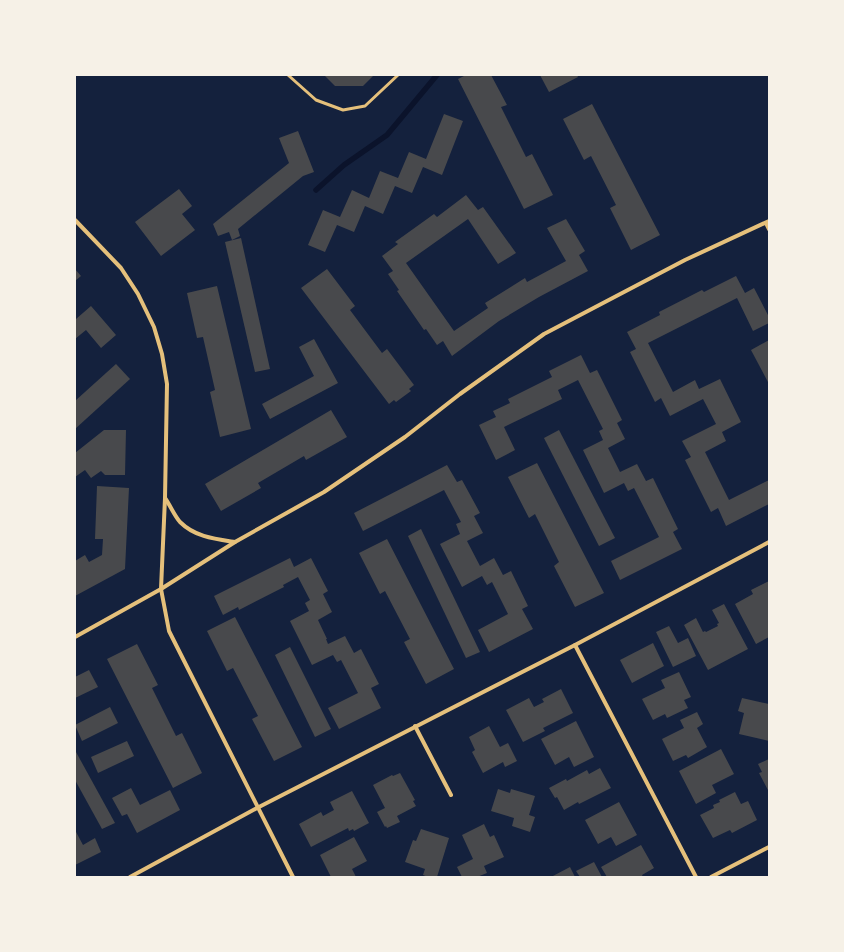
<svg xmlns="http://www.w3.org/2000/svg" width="844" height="952" font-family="Manrope,sans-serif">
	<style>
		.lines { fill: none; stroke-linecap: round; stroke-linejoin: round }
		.stream { stroke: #0b132b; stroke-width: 5.5 }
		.building { fill: #48494c }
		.service { stroke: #e5c07b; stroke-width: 3 }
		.minor { stroke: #e5c07b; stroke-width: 4 }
	</style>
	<rect width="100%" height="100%" fill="#14213d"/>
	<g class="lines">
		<polyline class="stream" points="316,190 344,165 387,135 437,75"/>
	</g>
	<g class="building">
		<polygon points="324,75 374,75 363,86 335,86"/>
		<polygon points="466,75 491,75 507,105 501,107 526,157 532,154 553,195 524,209 458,79"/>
		<polygon points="540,75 577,75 578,77 549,92"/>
		<polygon points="592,104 660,235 631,250 610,208 616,205 591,156 584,160 563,119"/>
		<polygon points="444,114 463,121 442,175 423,167 412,193 395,186 383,214 365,206 354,232 337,225 325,252 308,245 323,210 340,217 352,190 369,198 380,171 398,178 409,152 426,159"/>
		<polygon points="298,131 314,172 303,176 238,229 240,236 232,240 229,232 218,236 213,224 289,163 279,138"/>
		<polygon points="179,189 192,206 182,214 195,230 161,256 135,222"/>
		<polygon points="466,195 478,210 483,207 516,253 498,264 468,219 406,263 454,331 488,308 485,303 525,278 527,282 566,261 547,228 566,219 585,251 579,255 588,271 539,297 499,321 452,356 443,341 437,345 426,329 424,330 397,291 399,290 388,274 393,271 382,256 398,244 395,242 434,214 437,217"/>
		<polygon points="241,238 270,369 255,372 225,242"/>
		<polygon points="75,269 81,276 75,281"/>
		<polygon points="327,269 355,306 350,310 382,353 387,349 414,385 409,389 411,391 396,402 394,400 389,404 301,288"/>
		<polygon points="736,276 745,293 754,288 769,317 769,323 753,331 737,298 648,343 673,392 695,380 699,389 720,379 741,422 722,432 726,441 705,452 729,500 769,480 769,504 726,526 718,508 711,512 685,460 691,457 682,441 716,424 703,399 670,416 661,398 655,402 630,352 636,349 627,332 660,315 659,312 702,290 704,292"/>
		<polygon points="217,286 251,429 220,437 210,392 215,390 203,337 197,338 187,293"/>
		<polygon points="91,306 116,335 101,348 86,330 75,339 75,317 76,319"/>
		<polygon points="314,339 338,383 270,419 262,404 314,376 299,347"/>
		<polygon points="769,340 769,384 751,350"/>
		<polygon points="581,355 590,373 597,370 622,420 617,423 625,439 608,448 620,472 637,464 646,481 653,478 678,529 673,532 682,549 620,580 611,561 659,537 634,488 628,491 624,483 604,493 583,450 603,440 599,431 603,429 578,380 558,390 562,399 504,427 515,450 496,460 479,425 496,417 493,411 510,403 508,399 552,377 549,371"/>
		<polygon points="116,364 130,379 75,429 75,401"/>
		<polygon points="331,410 347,437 306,460 304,456 258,483 261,488 221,511 205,484"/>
		<polygon points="104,430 126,430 125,475 105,475 101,471 91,478 85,470 75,477 75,453"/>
		<polygon points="559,430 615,538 599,546 544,438"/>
		<polygon points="537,463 604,593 575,607 554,566 559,562 535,514 529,518 508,477"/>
		<polygon points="447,465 457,482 462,480 480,513 474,516 483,533 467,541 480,566 494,558 503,575 511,571 528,606 522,609 533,629 489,652 478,630 508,614 492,582 487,585 482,576 462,587 440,544 460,534 456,524 461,522 444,490 363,531 354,513"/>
		<polygon points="97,486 129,488 125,569 75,596 75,561 85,555 89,562 102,555 103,539 95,539"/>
		<polygon points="421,529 480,652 466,658 408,536"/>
		<polygon points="387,539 454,669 426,684 404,642 410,639 385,591 380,594 359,553"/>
		<polygon points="290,558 294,567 311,558 328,591 323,594 332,612 318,620 327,639 326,639 328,644 345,636 354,653 361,649 379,684 371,688 381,708 339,729 328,708 358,693 341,660 337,662 333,655 312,665 290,621 309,611 305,603 310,600 298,577 283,585 284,587 239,610 238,607 223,615 214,596"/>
		<polygon points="769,581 769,637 756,644 735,604 753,594 751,590"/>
		<polygon points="724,604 748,649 708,670 684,625 696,618 703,632 705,631 706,632 718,626 717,624 719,623 712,610"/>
		<polygon points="235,617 302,747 274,761 252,719 258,716 233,668 227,671 207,631"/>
		<polygon points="669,626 678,643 688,638 696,656 673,667 656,632"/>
		<polygon points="653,643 664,666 632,683 620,660"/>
		<polygon points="137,644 158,685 152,688 176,736 182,733 202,773 173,788 107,659"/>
		<polygon points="290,647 331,729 315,737 275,655"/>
		<polygon points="89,670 98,687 75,698 75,677"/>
		<polygon points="679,672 691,697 684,700 688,708 667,718 665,714 653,720 642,699 665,688 661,680"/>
		<polygon points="561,689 573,713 543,728 545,731 523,742 506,710 529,698 534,707 544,702 542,699"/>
		<polygon points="742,698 769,704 769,741 739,734 744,713 738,711"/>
		<polygon points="110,707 118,723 82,741 75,725"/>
		<polygon points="697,712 703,724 697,728 707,747 688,758 686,755 673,761 662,739 684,728 680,720"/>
		<polygon points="576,721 594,757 574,767 569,757 555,765 541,739"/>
		<polygon points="489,726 500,747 508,743 517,761 505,767 503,762 483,773 472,752 475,750 469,737"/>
		<polygon points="127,741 134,756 98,773 91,757"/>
		<polygon points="721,749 734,774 712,785 716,793 696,804 679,771"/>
		<polygon points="76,752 115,823 102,829 75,780 75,753"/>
		<polygon points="769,759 769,792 759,773 762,772 758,764"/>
		<polygon points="600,768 611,788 579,804 578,802 564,810 557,797 555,798 549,788 566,779 567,781 587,770 589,774"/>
		<polygon points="400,773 415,800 413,801 416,806 397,816 400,822 387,828 386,826 385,827 377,812 385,808 373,785 392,775 393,776"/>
		<polygon points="131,788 140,805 170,790 180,810 137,833 127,814 122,816 112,798"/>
		<polygon points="498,789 510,793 511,789 535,796 529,815 535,817 530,832 512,826 514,818 491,811"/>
		<polygon points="352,791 369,823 354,831 353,829 349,831 348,828 311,847 299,824 321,812 323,816 334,810 330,802"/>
		<polygon points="735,792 741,804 748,801 757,820 732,833 730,830 713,838 700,815 714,808 713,805 720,802 719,800"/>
		<polygon points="619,802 637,835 616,846 611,837 598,844 585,820"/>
		<polygon points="484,824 490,837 494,835 504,857 484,866 487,873 477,877 462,877 457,867 473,859 462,835"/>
		<polygon points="421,829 449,838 437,877 428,877 423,875 425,869 405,862 413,840 416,841"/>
		<polygon points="75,830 83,845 95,838 101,852 75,865"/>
		<polygon points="354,837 367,861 352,869 356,877 331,877 320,855"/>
		<polygon points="641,845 654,868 642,875 643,877 607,877 601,867"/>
		<polygon points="594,862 602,877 580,877 576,871"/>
		<polygon points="570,867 575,877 551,877"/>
	</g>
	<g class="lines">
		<polyline class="service" points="288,75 316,100 343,110 365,106 398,75"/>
		<g class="minor">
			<polyline points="75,220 121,268 138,294 154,327 162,354 167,384 165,498 161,589 169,631 293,877"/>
			<polyline points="766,223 769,229"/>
			<path d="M165,498C170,505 174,515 180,522C195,537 215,539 235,542"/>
			<polyline points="75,637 161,589 235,542 324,492 405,437 460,394 544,334 685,260 769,221"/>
			<polyline points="575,645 696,877"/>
			<polyline points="415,726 451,795"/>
			<polyline points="130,877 257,808 575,645 769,542"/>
			<polyline points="711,877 769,847"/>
		</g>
	</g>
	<rect width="844" height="952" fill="none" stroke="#f6f1e7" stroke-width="152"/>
</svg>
